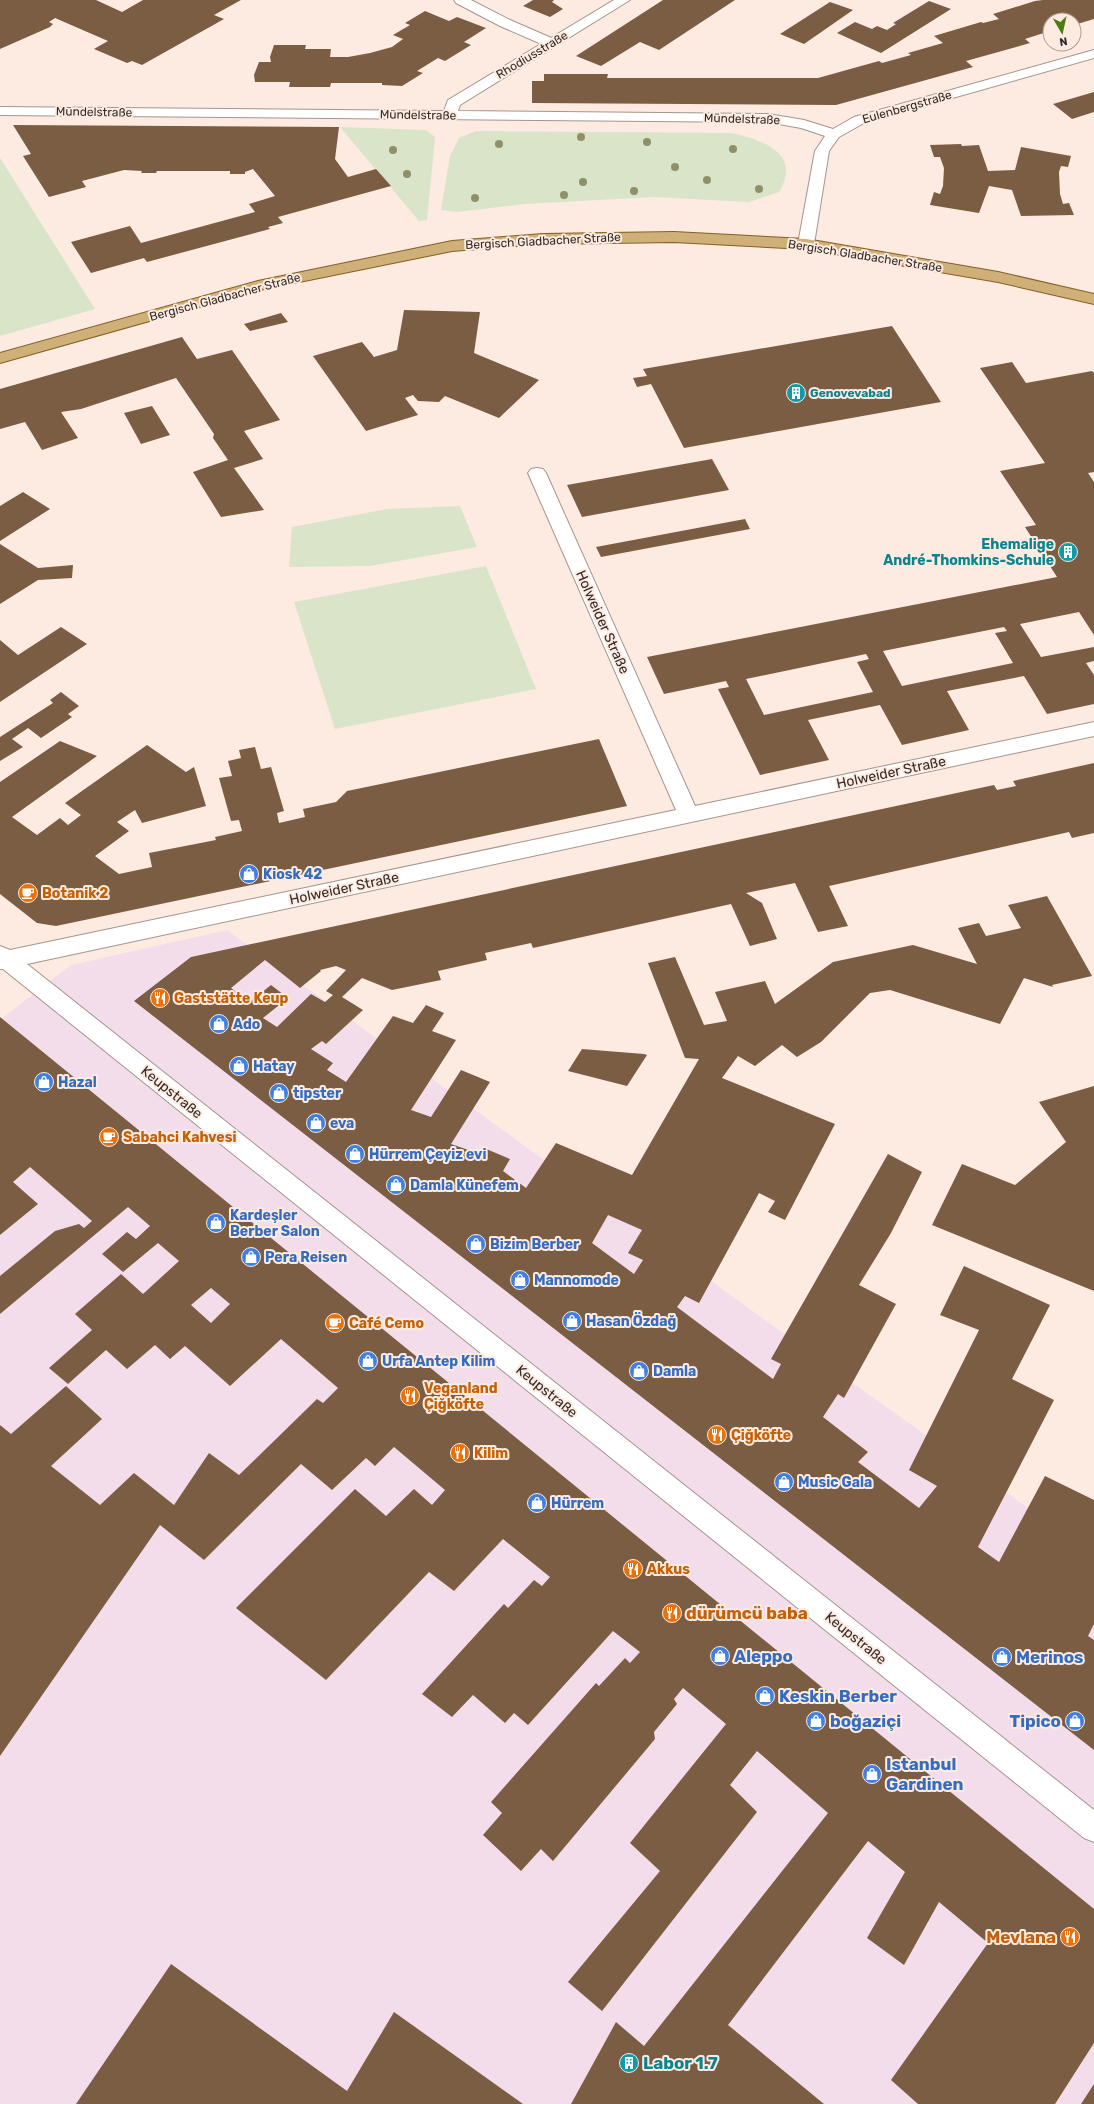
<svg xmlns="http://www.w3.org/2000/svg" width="1094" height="2104" font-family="Rubik,sans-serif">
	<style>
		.commercial { fill: #f4ddea }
		.green { fill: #dae4c9 }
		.building { fill: #7a5d42; fill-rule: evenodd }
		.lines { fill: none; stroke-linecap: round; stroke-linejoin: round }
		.service-casing { stroke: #a5958c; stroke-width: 2 }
		.minor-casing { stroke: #a5958c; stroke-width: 2 }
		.primary-casing { stroke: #836023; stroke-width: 2 }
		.service { fill: #fff; fill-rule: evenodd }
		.minor { fill: #fff; fill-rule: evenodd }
		.primary { fill: #cfb079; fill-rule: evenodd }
		.tree { fill: #909068 }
		.labels { text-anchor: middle; stroke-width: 4; stroke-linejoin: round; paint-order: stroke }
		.far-street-label { font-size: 12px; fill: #322b28; stroke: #fdebe1 }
		.far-culture-label { font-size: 12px; font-weight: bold; fill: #0d838f; stroke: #fdebe1; text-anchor: start }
		.culture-label { font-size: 14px; font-weight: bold; fill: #0d838f; stroke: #fdebe1; text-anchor: end }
		.street-label { font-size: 14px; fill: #322b28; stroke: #fdebe1 }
		.shop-label { font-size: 14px; font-weight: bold; fill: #366cbe; stroke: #fdebe1; text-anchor: start }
		.food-label { font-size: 14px; font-weight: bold; fill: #c56008; stroke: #fdebe1; text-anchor: start }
		.near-food-label { font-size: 17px; font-weight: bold; fill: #c56008; stroke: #fdebe1; text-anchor: start }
		.near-shop-label { font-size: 17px; font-weight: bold; fill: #366cbe; stroke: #fdebe1; text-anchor: start }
		.near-culture-label { font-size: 17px; font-weight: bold; fill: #0d838f; stroke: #fdebe1; text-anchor: start }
	</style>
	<rect width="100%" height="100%" fill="#fdebe1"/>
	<polygon class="commercial" points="227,930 816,1357 1094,1555 1094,2104 0,2104 0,1020 71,965"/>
	<g class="green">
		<polygon points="340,127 426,130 435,137 427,220 419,221"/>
		<path d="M476,131L732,133C753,138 793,148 785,178C784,183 781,188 779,192L749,202L653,197L525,204L457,212L441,210L450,156L459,138Z"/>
		<polygon points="0,158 95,309 0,336"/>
		<polygon points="460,506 477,547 370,566 289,567 292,527 387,509"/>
		<polygon points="486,566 536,689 335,729 294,602"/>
	</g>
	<g class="building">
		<polygon points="0,0 96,0 122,12 143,0 241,0 214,15 224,19 142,65 132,61 127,63 94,49 108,41 55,18 49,22 53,24 50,27 0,49"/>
		<polygon points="533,0 554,0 552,2 563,9 550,17 523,6"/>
		<polygon points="663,0 735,0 659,50 640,42 601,66 576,56"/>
		<polygon points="1043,0 1094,0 1094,19 1074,25 1074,20 1050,20 1050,31 1025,39 1030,43 966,61 973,67 836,105 532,103 532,81 544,81 544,74 608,74 607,78 818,78 879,61 882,63 911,55 908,53 943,43 934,36 981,22 983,23 999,19 993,14 1035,1"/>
		<polygon points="929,1 951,9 881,53 837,33 855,22 872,29 877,26 887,30 896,24 893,23"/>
		<polygon points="830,2 853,10 804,44 780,34"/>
		<polygon points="425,11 449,21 457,17 486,28 464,42 471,45 445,61 438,58 417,71 423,73 402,86 382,85 382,83 331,83 330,87 289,87 290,82 255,82 254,75 259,62 271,62 270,57 274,45 306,45 305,49 331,49 330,57 348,57 370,53 392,47 403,39 393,35 410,25 405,23"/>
		<polygon points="1094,92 1094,112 1072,119 1053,104"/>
		<polygon points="13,125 339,127 335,159 348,177 376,169 391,186 278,217 283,223 268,227 270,229 147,262 144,258 91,273 71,242 130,226 141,243 255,212 249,204 275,196 253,169 245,172 245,174 230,174 230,171 157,171 156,173 141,173 142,171 124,170 82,181 86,187 49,197 23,156 31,154"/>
		<polygon points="961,144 962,146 979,145 988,171 1015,170 1021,147 1071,156 1068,167 1061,166 1059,172 1060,194 1063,204 1069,203 1074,215 1021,216 1012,190 989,186 979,213 930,205 934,192 940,194 943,186 944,168 940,157 934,157 930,145"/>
		<polygon points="404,310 480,312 474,353 539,380 499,418 445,396 439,402 418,401 413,395 405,398 418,415 366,431 313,356 362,342 374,357 397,350"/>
		<polygon points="281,313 288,322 250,331 244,324"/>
		<polygon points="892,326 941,402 684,448 651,384 637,387 633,378 647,376 643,369"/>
		<polygon points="182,337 197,359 232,350 280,420 244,431 263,459 234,468 264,510 221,517 193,472 228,460 213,438 214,434 176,378 81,409 61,412 78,438 42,450 25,422 0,429 0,389"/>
		<path d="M1012,362L1026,383L1092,371L1094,373V472L1088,473L1094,482V635L1079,612L1020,624L1041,657L1094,647V661L1086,663L1094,675V704L1047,714L1024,676L947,691L969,730L902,745L880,705L808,720L829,760L760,775L718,689L729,687L726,681L664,694L647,657L1057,577L1025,527L1036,525L1000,471L1045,463L980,368ZM1004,627L1007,631L995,633L1013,663L902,686L883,651ZM866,654L869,659L857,662L873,692L764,715L746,679Z"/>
		<polygon points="152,406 170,435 141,444 124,413"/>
		<polygon points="712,459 729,490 582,517 567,485"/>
		<polygon points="23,492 50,509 0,541 0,506"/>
		<polygon points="745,519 750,529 601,557 596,547"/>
		<polygon points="0,544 38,568 73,565 72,578 38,580 0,604"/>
		<polygon points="61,627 87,644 0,702 0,640 18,655"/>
		<polygon points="61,692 79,706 68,714 72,717 41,738 28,728 12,739 23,747 0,761 0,737 53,703 50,700"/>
		<polygon points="599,739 627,806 56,926 37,923 0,894 0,782 60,741 97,756 12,817 37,835 60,818 68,825 81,815 65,803 147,745 186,772 194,767 206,806 142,823 135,810 117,822 129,831 95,856 119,874 152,867 149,853 216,840 215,837 242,831 239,820 231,821 219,778 232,776 228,761 241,758 239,750 255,747 261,769 271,767 284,811 277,813 279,823 305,817 303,809 336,802 347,791"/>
		<path d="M1094,763V833L1072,838L1069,832L829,886L848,926L818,932L795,883L746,893L762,903L777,939L750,946L731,904L533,948L531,943L485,953L487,960L438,971L441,980L392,990L362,978L342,997L363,1010L326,1044L322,1041L311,1049L333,1063L327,1070L346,1082L393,1016L413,1023L426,1005L444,1013L432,1031L456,1040L411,1110L431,1117L461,1070L490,1082L451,1144L480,1154L484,1148L510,1159L503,1171L526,1188L556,1143L632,1175L699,1059L685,1058L648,963L675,957L704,1025L727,1021L715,992L765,981L775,1004L833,962L913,945L977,964L958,928L979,923L986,936L1021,928L1008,905L1047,896L1092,976L1052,985L1053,987L1024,978L1000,1024L890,990L870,993L821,1042L797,1057L782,1045L755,1066L738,1056L722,1078L835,1124L785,1220L768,1212L775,1201L759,1193L699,1303L685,1296L677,1307L773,1379L781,1364L771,1359L888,1154L922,1172L891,1233L859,1285L896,1304L844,1398L838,1394L823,1417L868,1452L858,1462L919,1508L937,1486L909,1470L979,1330L940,1315L964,1266L1050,1305L1012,1379L1054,1400L978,1547L999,1562L1045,1476L1094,1500V1624L1088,1636L1094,1640V1750L134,1001L191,957L994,785L997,790L1016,786L1013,781ZM265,960L300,988L321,971L320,970L336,966L346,970L326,991L333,995L325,1002L311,994L277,1027L263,1018L288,998L271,985L250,1002L231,988ZM608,1215L642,1230L628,1253L643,1260L634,1274L592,1243Z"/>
		<path d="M0,1017L1094,1909V2043L1055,2104H918L891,2080L988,1943L939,1902L904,1965L867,1938L905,1872L868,1841L728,2025L824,2104H571L616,2022L644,2046L828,1813L757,1751L730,1785L757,1812L602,2011L568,1982L660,1871L630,1843L726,1724L683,1688L674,1699L677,1704L654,1732L655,1739L553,1861L541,1849L521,1871L483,1835L502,1813L491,1802L596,1683L599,1686L625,1658L630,1663L640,1652L613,1631L528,1725L514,1713L505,1723L473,1695L452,1717L422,1694L504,1604L508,1608L534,1580L542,1586L550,1577L503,1539L454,1591L429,1572L326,1680L236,1608L355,1489L386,1516L414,1489L432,1505L445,1490L394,1447L375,1466L366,1458L332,1490L301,1464L204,1560L160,1525L0,1756V1425L11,1434L66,1386L102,1419L51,1466L100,1505L134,1473L174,1505L209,1453L239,1475L317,1399L323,1403L338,1388L281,1339L230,1386L185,1346L170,1359L155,1345L127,1369L106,1350L68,1384L49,1368L92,1330L75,1314L121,1274L143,1294L179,1261L158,1243L123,1272L102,1254L127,1232L136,1239L150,1226L128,1207L0,1314V1276L55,1231L79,1224L84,1228L92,1221L30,1167L13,1182L38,1204L0,1235ZM211,1288L230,1304L211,1323L191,1305Z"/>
		<polygon points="582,1049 644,1054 647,1055 627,1086 568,1071"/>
		<polygon points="1094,1086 1094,1291 932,1225 962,1164 1015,1185 1066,1142 1039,1102"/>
		<polygon points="171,1964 347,2091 394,2012 523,2104 76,2104"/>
		<polygon points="1094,2084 1094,2104 1081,2104"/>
	</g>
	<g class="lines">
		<defs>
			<polygon id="service" points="454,0 471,0 510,20 556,40 558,43 551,47 546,46 500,26 456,3"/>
			<g id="minor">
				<polygon points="614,0 630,0 460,105 458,111 768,114 804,120 833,129 854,117 1094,50 1094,58 864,123 839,137 829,151 814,244 811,247 801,247 798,244 815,151 825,136 801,128 768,122 0,115 0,107 444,111 448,100"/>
				<polygon points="537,468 543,469 546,473 695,806 1094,722 1094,736 27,964 1094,1810 1094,1842 1084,1838 3,969 0,969 0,946 10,950 676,810 528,473 531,469"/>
			</g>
			<polygon id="primary" points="674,232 806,239 998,272 1094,294 1094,304 998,282 806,249 674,242 543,244 452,251 260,290 0,363 0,353 258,281 452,241 543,234"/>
		</defs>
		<use href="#service" class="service-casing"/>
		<use href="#minor" class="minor-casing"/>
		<use href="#primary" class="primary-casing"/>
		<use href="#service" class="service"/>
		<use href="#minor" class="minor"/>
		<use href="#primary" class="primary"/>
	</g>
	<g class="tree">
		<circle cx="581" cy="137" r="4"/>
		<circle cx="647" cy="142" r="4"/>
		<circle cx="499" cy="144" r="4"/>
		<circle cx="733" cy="149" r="4"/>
		<circle cx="393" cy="150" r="4"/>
		<circle cx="675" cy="167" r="4"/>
		<circle cx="407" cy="174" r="4"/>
		<circle cx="707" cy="180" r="4"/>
		<circle cx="583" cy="182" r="4"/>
		<circle cx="759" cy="189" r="4"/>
		<circle cx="634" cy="191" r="4"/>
		<circle cx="564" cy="195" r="4"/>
		<circle cx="475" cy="198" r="4"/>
	</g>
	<defs>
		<symbol id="building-disc" viewBox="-11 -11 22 22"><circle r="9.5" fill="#0f9aa8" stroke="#fdebe1"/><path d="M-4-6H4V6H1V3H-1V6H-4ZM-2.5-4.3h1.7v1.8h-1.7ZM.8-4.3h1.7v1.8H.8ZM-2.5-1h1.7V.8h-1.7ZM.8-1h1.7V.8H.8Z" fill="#fff"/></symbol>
		<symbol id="shop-disc" viewBox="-11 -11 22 22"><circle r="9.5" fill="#3f7fe0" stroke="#fdebe1"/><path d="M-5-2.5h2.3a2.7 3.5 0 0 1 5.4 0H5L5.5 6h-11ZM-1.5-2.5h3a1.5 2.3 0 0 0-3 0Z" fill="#fff"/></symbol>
		<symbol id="cafe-disc" viewBox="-11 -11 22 22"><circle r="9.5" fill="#e8710a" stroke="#fdebe1"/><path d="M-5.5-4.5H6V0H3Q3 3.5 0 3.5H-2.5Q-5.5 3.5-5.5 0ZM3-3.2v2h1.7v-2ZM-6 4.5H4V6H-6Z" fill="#fff"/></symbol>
		<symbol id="restaurant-disc" viewBox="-11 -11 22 22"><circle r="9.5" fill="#e8710a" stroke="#fdebe1"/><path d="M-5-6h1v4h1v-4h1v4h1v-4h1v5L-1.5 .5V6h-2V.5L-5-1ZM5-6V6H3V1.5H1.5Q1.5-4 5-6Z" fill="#fff"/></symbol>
	</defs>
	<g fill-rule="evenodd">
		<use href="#building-disc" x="785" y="382" width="22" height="22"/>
		<use href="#building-disc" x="1057" y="541" width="22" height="22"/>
		<use href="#shop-disc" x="238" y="863" width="22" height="22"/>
		<use href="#cafe-disc" x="17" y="882" width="22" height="22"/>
		<use href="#restaurant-disc" x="149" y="987" width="22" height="22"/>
		<use href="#shop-disc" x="208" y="1013" width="22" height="22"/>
		<use href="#shop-disc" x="228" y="1055" width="22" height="22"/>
		<use href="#shop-disc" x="33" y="1071" width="22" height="22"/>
		<use href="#shop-disc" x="268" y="1082" width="22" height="22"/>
		<use href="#shop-disc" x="305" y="1112" width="22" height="22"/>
		<use href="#cafe-disc" x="98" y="1126" width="22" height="22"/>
		<use href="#shop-disc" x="344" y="1143" width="22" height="22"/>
		<use href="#shop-disc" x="385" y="1174" width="22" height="22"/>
		<use href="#shop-disc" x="205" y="1212" width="22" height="22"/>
		<use href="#shop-disc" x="465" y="1233" width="22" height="22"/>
		<use href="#shop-disc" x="240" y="1246" width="22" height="22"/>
		<use href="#shop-disc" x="509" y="1269" width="22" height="22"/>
		<use href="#shop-disc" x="561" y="1310" width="22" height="22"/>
		<use href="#cafe-disc" x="324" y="1312" width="22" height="22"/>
		<use href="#shop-disc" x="357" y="1350" width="22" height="22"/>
		<use href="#shop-disc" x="628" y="1360" width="22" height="22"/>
		<use href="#restaurant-disc" x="399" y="1385" width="22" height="22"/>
		<use href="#restaurant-disc" x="706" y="1424" width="22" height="22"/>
		<use href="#restaurant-disc" x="449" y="1442" width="22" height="22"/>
		<use href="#shop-disc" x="773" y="1471" width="22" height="22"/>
		<use href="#shop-disc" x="526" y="1492" width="22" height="22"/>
		<use href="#restaurant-disc" x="622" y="1558" width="22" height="22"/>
		<use href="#restaurant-disc" x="661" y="1602" width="22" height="22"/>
		<use href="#shop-disc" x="709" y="1645" width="22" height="22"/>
		<use href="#shop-disc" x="991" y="1646" width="22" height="22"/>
		<use href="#shop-disc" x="754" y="1685" width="22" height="22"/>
		<use href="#shop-disc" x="805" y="1710" width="22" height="22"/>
		<use href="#shop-disc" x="1064" y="1710" width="22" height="22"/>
		<use href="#shop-disc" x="861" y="1763" width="22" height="22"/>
		<use href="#restaurant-disc" x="1059" y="1926" width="22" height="22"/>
		<use href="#building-disc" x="618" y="2052" width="22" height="22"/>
	</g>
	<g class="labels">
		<g class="far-street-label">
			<text transform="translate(532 55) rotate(-31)" y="4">Rhodiusstraße</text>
			<text transform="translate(907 107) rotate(-16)" y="4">Eulenbergstraße</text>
			<text transform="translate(94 112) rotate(1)" y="4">Mündelstraße</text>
			<text transform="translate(418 115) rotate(1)" y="4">Mündelstraße</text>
			<text transform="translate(742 119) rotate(2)" y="4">Mündelstraße</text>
			<text transform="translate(543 241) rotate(-3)" y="4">Bergisch Gladbacher Straße</text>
			<text transform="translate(865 256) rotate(9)" y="4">Bergisch Gladbacher Straße</text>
			<text transform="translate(225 297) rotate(-15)" y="4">Bergisch Gladbacher Straße</text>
		</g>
		<g class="far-culture-label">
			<text x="810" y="397">Genovevabad</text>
		</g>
		<g class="culture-label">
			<text x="1054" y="549">Ehemalige<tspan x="1054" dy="16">André-Thomkins-Schule</tspan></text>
		</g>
		<g class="street-label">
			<text transform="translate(603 622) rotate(66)" y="5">Holweider Straße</text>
			<text transform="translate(891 772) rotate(-12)" y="5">Holweider Straße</text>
			<text transform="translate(344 888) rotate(-12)" y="5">Holweider Straße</text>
			<text transform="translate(172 1092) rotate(39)" y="5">Keupstraße</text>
			<text transform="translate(547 1391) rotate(39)" y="5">Keupstraße</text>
			<text transform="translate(856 1638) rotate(39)" y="5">Keupstraße</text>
		</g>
		<g class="shop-label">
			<text x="263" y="879">Kiosk 42</text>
			<text x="233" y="1029">Ado</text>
			<text x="253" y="1071">Hatay</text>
			<text x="58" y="1087">Hazal</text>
			<text x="293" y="1098">tipster</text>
			<text x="330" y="1128">eva</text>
			<text x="369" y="1159">Hürrem Çeyiz evi</text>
			<text x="410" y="1190">Damla Künefem</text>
			<text x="230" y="1220">Kardeşler<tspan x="230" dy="16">Berber Salon</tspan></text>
			<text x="490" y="1249">Bizim Berber</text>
			<text x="265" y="1262">Pera Reisen</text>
			<text x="534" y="1285">Mannomode</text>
			<text x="586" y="1326">Hasan Özdağ</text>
			<text x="382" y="1366">Urfa Antep Kilim</text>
			<text x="653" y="1376">Damla</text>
			<text x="798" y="1487">Music Gala</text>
			<text x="551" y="1508">Hürrem</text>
		</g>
		<g class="food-label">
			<text x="42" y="898">Botanik 2</text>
			<text x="174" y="1003">Gaststätte Keup</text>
			<text x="123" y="1142">Sabahci Kahvesi</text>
			<text x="349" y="1328">Café Cemo</text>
			<text x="424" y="1393">Veganland<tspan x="424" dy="16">Çiğköfte</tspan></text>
			<text x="731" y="1440">Çiğköfte</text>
			<text x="474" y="1458">Kilim</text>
			<text x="647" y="1574">Akkus</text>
		</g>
		<g class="near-food-label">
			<text x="686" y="1619">dürümcü baba</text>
			<text x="1056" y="1943" text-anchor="end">Mevlana</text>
		</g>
		<g class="near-shop-label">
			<text x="734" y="1662">Aleppo</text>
			<text x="1016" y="1663">Merinos</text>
			<text x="779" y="1702">Keskin Berber</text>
			<text x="830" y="1727">boğaziçi</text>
			<text x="1061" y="1727" text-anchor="end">Tipico</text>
			<text x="886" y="1770">Istanbul<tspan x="886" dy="20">Gardinen</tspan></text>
		</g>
		<g class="near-culture-label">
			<text x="643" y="2069">Labor 1.7</text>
		</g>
	</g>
	<g transform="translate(1062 32) rotate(171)"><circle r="19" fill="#fdebe1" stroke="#ac9e97"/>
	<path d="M0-3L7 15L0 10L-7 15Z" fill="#4a7e10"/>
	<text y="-6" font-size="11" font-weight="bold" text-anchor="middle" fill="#322b28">N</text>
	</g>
</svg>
